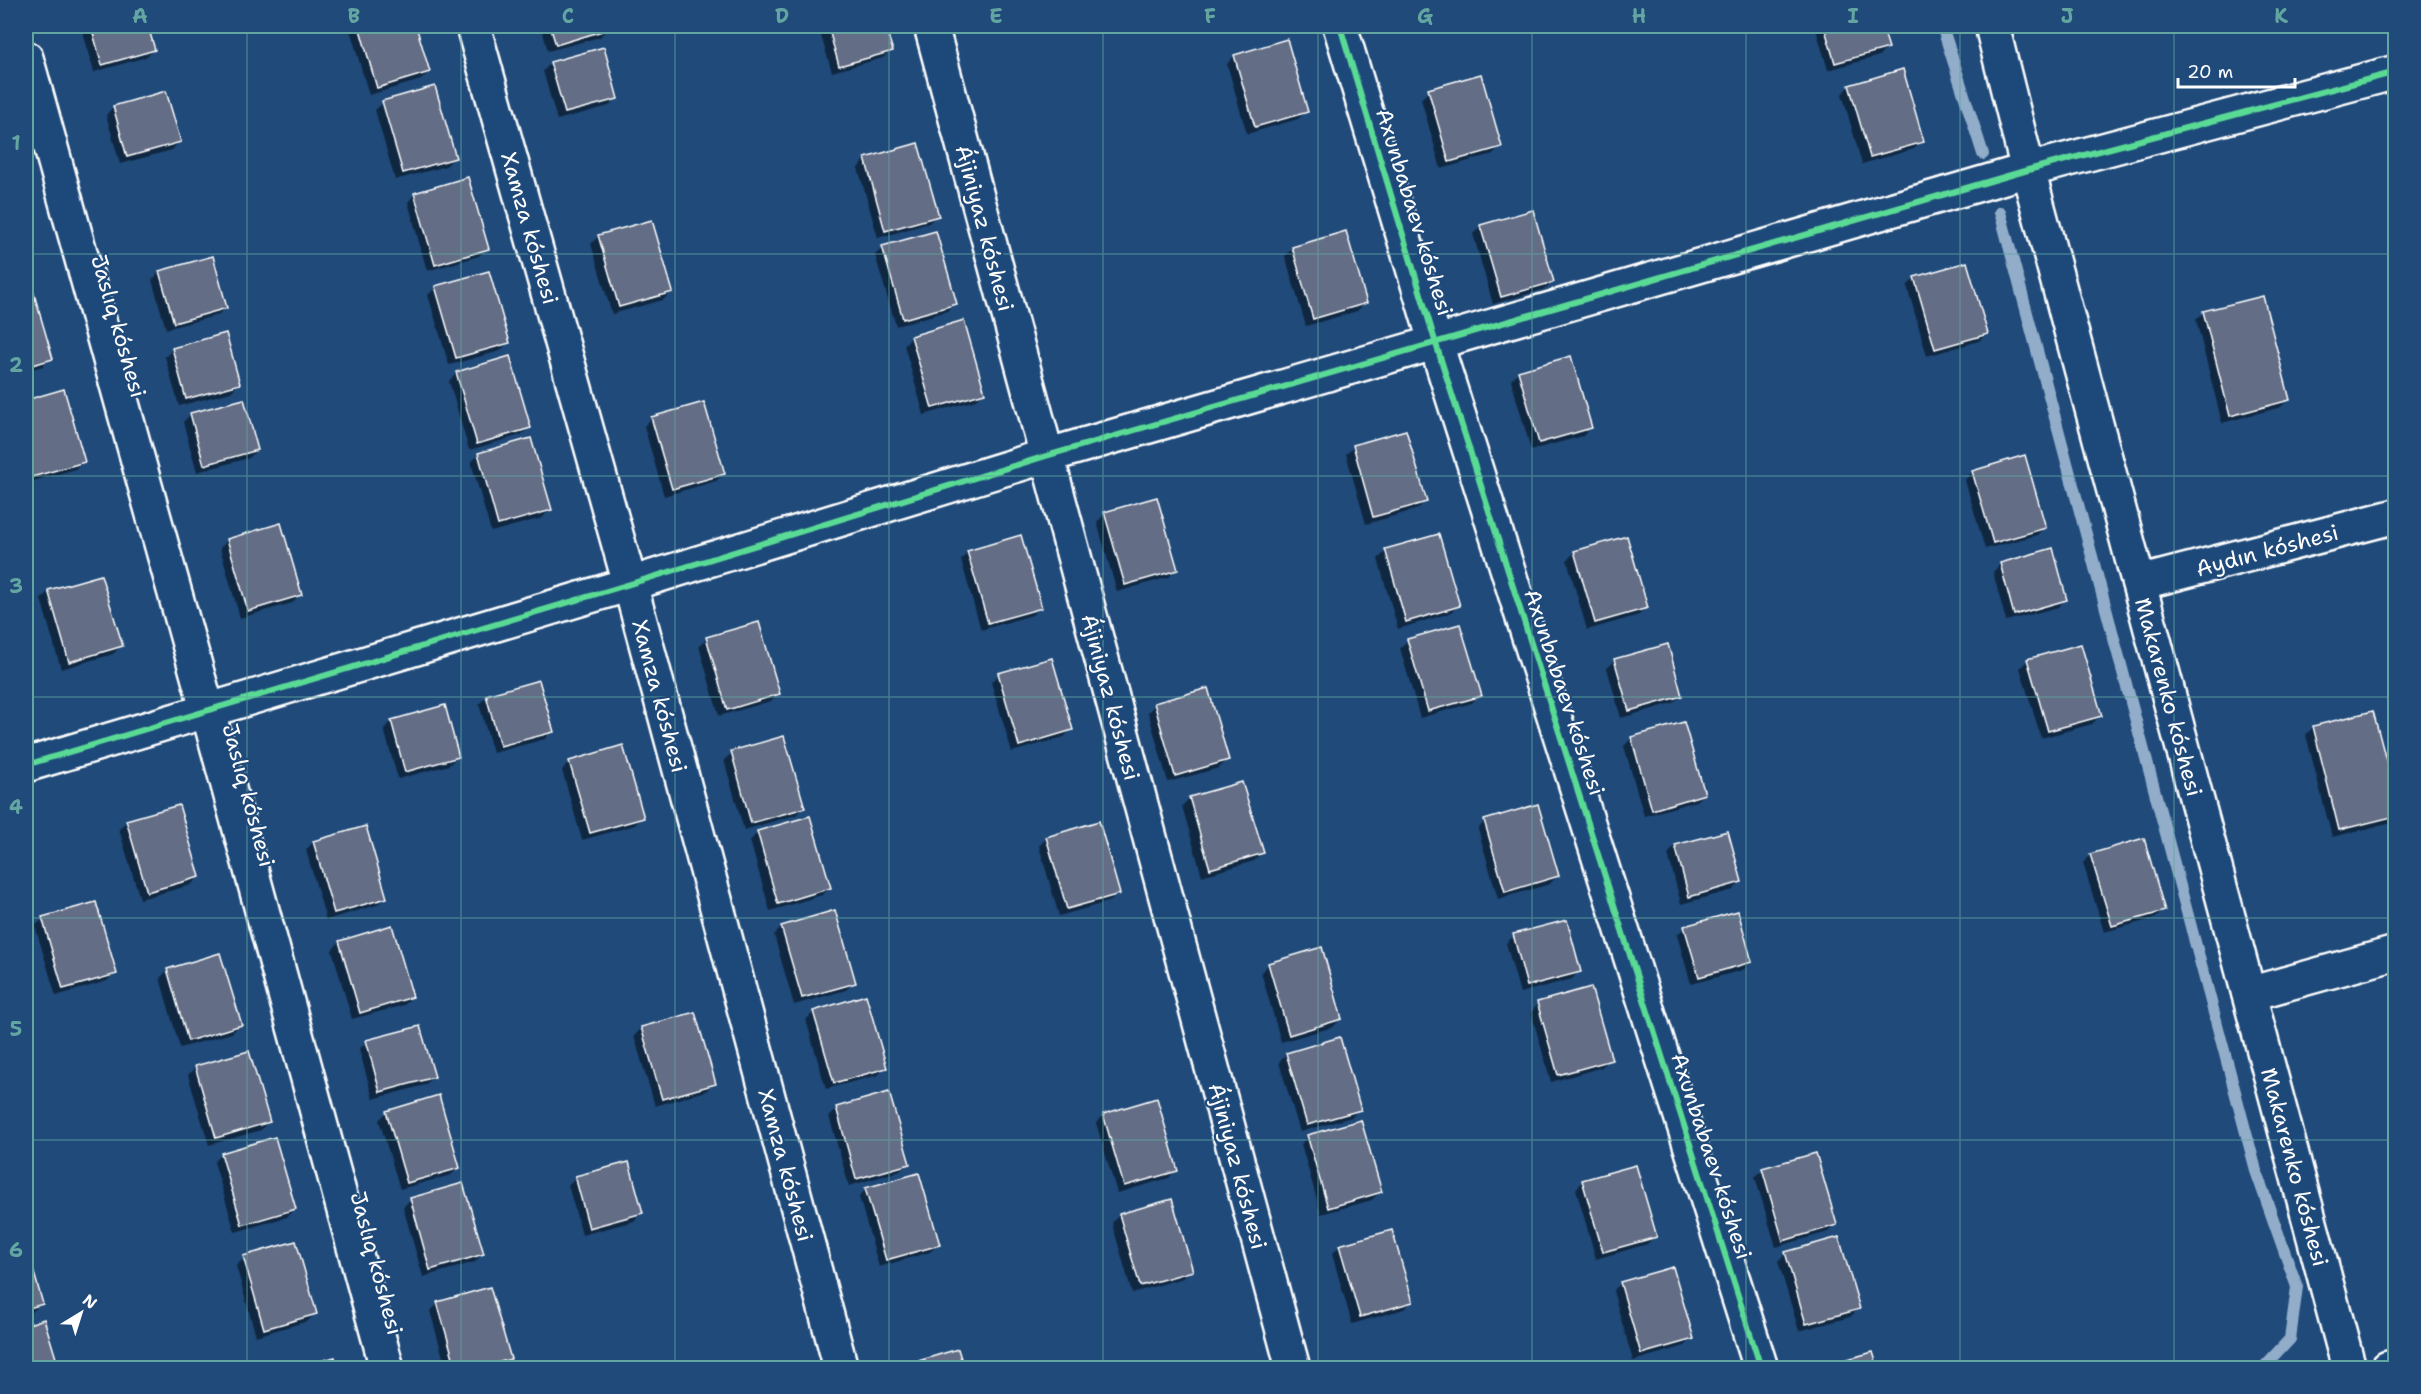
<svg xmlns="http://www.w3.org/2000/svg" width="2421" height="1394" font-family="'Shantell Sans',sans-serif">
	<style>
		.shadow { fill: #0007 }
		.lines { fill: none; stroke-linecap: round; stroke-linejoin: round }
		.stream { stroke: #92adc9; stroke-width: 12 }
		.building { fill: #646d85; stroke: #fff; stroke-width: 1.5 }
		.minor-casing { stroke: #fff; stroke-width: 38 }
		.minor { stroke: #1f4a7a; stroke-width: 33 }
		.cycleway-casing { stroke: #1f4a7a; stroke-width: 10 }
		.cycleway { stroke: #5adb95; stroke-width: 6 }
		.grid { fill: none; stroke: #63a6a1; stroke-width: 1.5; stroke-opacity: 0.55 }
		.labels { text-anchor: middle; stroke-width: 4.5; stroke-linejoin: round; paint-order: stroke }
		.street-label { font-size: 22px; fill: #fff; stroke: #1f4a7a }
		.neatline { fill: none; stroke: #63a6a1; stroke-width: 2 }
		.grid-label { font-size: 20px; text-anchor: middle; font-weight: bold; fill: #63a6a1 }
	</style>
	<rect width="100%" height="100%" fill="#1f4a7a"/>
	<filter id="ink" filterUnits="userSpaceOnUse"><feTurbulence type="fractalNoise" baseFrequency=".0167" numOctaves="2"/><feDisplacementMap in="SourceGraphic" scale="12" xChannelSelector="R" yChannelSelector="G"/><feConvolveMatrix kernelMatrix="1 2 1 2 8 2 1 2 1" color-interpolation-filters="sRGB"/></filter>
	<g filter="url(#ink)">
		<g class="shadow">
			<polygon points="81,26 147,26 154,50 146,57 94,72"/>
			<polygon points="349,26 415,26 429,72 421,80 369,95"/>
			<polygon points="541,26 606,26 607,29 600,37 548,51"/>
			<polygon points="818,26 884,26 891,50 883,58 832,72"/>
			<polygon points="1815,26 1881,26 1887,48 1879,56 1828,70"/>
			<polygon points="1234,56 1306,111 1298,119 1247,134 1227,64"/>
			<polygon points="551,63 617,98 609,106 557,120 543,71"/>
			<polygon points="1850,86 1922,141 1914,149 1862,164 1842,94"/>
			<polygon points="1429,91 1500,146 1493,154 1441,169 1421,99"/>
			<polygon points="383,103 454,158 446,166 395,180 375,110"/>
			<polygon points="113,107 179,142 172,150 120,164 106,115"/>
			<polygon points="917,145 937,215 929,223 878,238 858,168 865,160"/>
			<polygon points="415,194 487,248 479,256 427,271 408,202"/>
			<polygon points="1481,226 1553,282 1545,289 1493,304 1473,234"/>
			<polygon points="599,236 671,292 663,300 612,314 591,244"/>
			<polygon points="883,248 955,303 947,311 896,326 875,255"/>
			<polygon points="1293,248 1365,303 1357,311 1306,326 1285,256"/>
			<polygon points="160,272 226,307 218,315 166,329 152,280"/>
			<polygon points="1915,278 1987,334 1979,341 1927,356 1907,286"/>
			<polygon points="436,287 508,343 500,351 449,365 428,295"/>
			<polygon points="31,288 51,358 43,366 26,371 26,290"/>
			<polygon points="2204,312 2289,399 2281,407 2222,423 2196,320"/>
			<polygon points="911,337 984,392 976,400 924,415 904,345"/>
			<polygon points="173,349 238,384 231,392 179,406 165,357"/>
			<polygon points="1518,372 1590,428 1583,436 1531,450 1511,380"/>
			<polygon points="457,373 529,428 521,435 469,450 449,381"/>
			<polygon points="63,391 84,461 76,469 26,483 26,402"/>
			<polygon points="243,400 257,450 249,458 197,472 183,422 190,415"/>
			<polygon points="703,404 724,474 716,481 664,496 644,426 651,419"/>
			<polygon points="1354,447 1425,501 1418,509 1366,524 1346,454"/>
			<polygon points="479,455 550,510 542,518 491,532 471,462"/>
			<polygon points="1972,472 2045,527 2037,535 1985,549 1965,480"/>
			<polygon points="1105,514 1177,569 1169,577 1117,592 1097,522"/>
			<polygon points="228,540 300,595 292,603 240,618 220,548"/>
			<polygon points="1386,551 1458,606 1450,613 1398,629 1378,559"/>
			<polygon points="968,552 1040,607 1032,615 981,630 961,560"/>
			<polygon points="1575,552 1646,607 1639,615 1587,630 1567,560"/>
			<polygon points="2000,564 2066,599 2058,607 2006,621 1993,572"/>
			<polygon points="49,591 121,646 113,654 61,669 41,599"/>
			<polygon points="707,639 779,693 771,701 719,716 699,646"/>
			<polygon points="1408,640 1480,695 1472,703 1420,718 1400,648"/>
			<polygon points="2028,660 2100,716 2092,724 2041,738 2020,668"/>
			<polygon points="1615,661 1681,696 1673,703 1621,718 1607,668"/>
			<polygon points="999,675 1071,730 1064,737 1012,752 991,682"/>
			<polygon points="487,696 552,731 545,739 493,753 479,704"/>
			<polygon points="1155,705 1227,760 1219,768 1168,782 1148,712"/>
			<polygon points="392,721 457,757 449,765 398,779 384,729"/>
			<polygon points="1683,723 1704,794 1696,801 1644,816 1624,746 1631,739"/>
			<polygon points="2313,727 2396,804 2396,818 2391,823 2332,837 2306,735"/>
			<polygon points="732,753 803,807 796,815 744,830 724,760"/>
			<polygon points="570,762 642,817 635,825 582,840 562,770"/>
			<polygon points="1190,798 1262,853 1254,861 1202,876 1182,806"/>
			<polygon points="809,818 830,888 822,895 770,911 750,841 757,833"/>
			<polygon points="127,821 199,877 191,885 140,899 119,829"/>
			<polygon points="1485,821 1557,876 1550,884 1498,899 1478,829"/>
			<polygon points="1047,838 1119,893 1111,901 1059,916 1039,846"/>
			<polygon points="313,842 385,897 377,905 326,920 306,850"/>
			<polygon points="1675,846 1741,882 1733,890 1681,904 1668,854"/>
			<polygon points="2091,855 2163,910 2156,918 2104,932 2083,863"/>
			<polygon points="43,919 115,973 107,981 56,996 35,926"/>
			<polygon points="782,927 854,982 846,990 794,1005 774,935"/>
			<polygon points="1685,927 1751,962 1743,970 1691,984 1677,935"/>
			<polygon points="1514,936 1579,971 1572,979 1520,993 1506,943"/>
			<polygon points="339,942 412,997 404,1005 352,1019 332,950"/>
			<polygon points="1269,964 1341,1019 1333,1027 1281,1042 1261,972"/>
			<polygon points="168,970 240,1025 232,1033 180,1048 160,978"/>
			<polygon points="1538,1004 1610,1059 1602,1067 1551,1082 1531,1012"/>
			<polygon points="814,1012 886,1067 878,1075 826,1089 806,1020"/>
			<polygon points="642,1028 714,1083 706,1091 655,1106 634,1036"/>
			<polygon points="367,1042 433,1077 425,1085 373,1099 359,1049"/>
			<polygon points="1287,1054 1359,1109 1352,1117 1300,1132 1279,1062"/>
			<polygon points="196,1067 268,1122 261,1130 209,1145 188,1075"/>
			<polygon points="837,1109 908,1164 900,1171 849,1186 829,1116"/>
			<polygon points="387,1112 459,1167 451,1175 400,1189 379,1120"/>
			<polygon points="1104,1115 1176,1170 1169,1178 1117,1193 1096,1123"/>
			<polygon points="1308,1137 1380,1192 1372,1200 1321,1214 1301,1144"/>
			<polygon points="222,1154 294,1209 287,1217 235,1232 214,1162"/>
			<polygon points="1763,1170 1835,1225 1828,1232 1776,1247 1755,1177"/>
			<polygon points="576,1178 641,1213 634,1221 582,1235 568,1185"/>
			<polygon points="1583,1181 1655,1237 1647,1244 1596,1259 1576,1189"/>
			<polygon points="866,1189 938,1245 930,1252 879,1267 859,1197"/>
			<polygon points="411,1199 482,1254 475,1262 423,1277 403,1207"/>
			<polygon points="1119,1215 1191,1271 1183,1278 1132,1293 1112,1223"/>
			<polygon points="1340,1246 1412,1301 1404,1309 1352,1324 1332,1254"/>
			<polygon points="26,1250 41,1304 33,1311 26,1314"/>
			<polygon points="1786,1253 1858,1309 1850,1317 1799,1331 1778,1261"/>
			<polygon points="244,1258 315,1313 308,1321 256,1336 236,1266"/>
			<polygon points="1621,1283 1693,1338 1685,1346 1633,1361 1613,1291"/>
			<polygon points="438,1304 509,1359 501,1366 494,1368 446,1368 430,1311"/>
			<polygon points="43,1321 57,1368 26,1368 26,1326"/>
			<polygon points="957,1351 962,1368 903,1368 906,1366"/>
			<polygon points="1872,1354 1876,1368 1820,1368"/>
		</g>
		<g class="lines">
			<g class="stream">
				<polyline points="1942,26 1983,154"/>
				<polyline points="2000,212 2257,1174 2297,1287 2290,1339 2263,1368"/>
			</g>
		</g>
		<g class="building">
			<polygon points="91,26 148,26 155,50 102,65"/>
			<polygon points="359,26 416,26 430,72 377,88"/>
			<polygon points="550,26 608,26 609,29 556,45"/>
			<polygon points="828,26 885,26 893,51 839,66"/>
			<polygon points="1824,26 1882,26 1889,48 1835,63"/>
			<polygon points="1287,39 1308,112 1255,127 1234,55"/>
			<polygon points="604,47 618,99 565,113 550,62"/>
			<polygon points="1903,69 1924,142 1870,157 1849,85"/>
			<polygon points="1481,74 1502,147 1449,162 1428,89"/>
			<polygon points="435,86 456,158 403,173 382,101"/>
			<polygon points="166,91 181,142 127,157 113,106"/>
			<polygon points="918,143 939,216 885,231 865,158"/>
			<polygon points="468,177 489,249 435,265 414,193"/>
			<polygon points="1533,210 1554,282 1501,297 1480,225"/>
			<polygon points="652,220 673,292 619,307 598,235"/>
			<polygon points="936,231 957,304 903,319 882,246"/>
			<polygon points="1346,231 1367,303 1313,319 1292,247"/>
			<polygon points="213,256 227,308 174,323 159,271"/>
			<polygon points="1967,262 1988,334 1935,349 1914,277"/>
			<polygon points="489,271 510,343 456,358 435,286"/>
			<polygon points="32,287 53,359 26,367 26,288"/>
			<polygon points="2263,296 2290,400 2230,416 2203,311"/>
			<polygon points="964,320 985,393 932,408 911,336"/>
			<polygon points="226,333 240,384 186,399 172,348"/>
			<polygon points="510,356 531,428 477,444 456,372"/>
			<polygon points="1571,356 1592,428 1539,443 1518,371"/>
			<polygon points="64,389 85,462 32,477 26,454 26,400"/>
			<polygon points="244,399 258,450 204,465 190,413"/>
			<polygon points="704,402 725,474 672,489 651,417"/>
			<polygon points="1406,430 1427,502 1373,517 1353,445"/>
			<polygon points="531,438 552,510 498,525 478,453"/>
			<polygon points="2025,455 2046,528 1993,543 1972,471"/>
			<polygon points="1157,497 1178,570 1125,585 1104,512"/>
			<polygon points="281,523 302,595 248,611 227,539"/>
			<polygon points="1439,534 1460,606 1406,622 1385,549"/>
			<polygon points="1021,535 1042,608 988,623 967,551"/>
			<polygon points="1627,536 1648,608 1595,623 1574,551"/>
			<polygon points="2053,548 2067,600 2014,615 2000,563"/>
			<polygon points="101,575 123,646 69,662 48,590"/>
			<polygon points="759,622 780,694 727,710 706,637"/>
			<polygon points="1460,624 1482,696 1428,711 1407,639"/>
			<polygon points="1668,644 1682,696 1629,711 1614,659"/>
			<polygon points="2081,644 2102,716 2048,731 2027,659"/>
			<polygon points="1052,658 1073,730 1019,746 998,673"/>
			<polygon points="539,680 554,732 500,746 486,695"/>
			<polygon points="1208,688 1229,760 1175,776 1154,703"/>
			<polygon points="445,705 459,757 405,772 391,720"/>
			<polygon points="2373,711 2396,798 2396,816 2339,830 2313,726"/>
			<polygon points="1684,722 1705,794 1652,810 1631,737"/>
			<polygon points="784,736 805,808 751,823 731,751"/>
			<polygon points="623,745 644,818 590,833 569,761"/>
			<polygon points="1242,782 1264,853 1210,869 1189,797"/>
			<polygon points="1538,804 1559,876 1505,892 1484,820"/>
			<polygon points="179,805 200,877 147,892 126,820"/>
			<polygon points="810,816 831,888 778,904 757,831"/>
			<polygon points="1099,821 1120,894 1067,909 1046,837"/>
			<polygon points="366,826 387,898 334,913 313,841"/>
			<polygon points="1728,831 1742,882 1689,897 1675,845"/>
			<polygon points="2144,838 2165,911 2112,926 2090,854"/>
			<polygon points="96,902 117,974 63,989 42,917"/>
			<polygon points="835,910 856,983 802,998 781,926"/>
			<polygon points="1738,911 1752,962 1699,977 1684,926"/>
			<polygon points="1567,920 1581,972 1527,986 1513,934"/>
			<polygon points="392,925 413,997 360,1013 339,941"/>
			<polygon points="1322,947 1342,1019 1289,1035 1268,963"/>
			<polygon points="220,953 242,1025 188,1041 167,969"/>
			<polygon points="1591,987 1612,1060 1558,1075 1537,1002"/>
			<polygon points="866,995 887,1068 834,1083 813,1011"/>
			<polygon points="695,1012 716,1084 662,1099 641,1027"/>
			<polygon points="420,1026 435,1077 380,1092 366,1040"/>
			<polygon points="1340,1037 1361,1110 1307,1125 1286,1053"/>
			<polygon points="249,1051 270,1122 216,1138 195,1066"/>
			<polygon points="889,1092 910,1164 856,1179 836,1107"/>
			<polygon points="439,1095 460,1168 407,1183 386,1111"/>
			<polygon points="1157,1098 1178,1171 1124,1186 1103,1114"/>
			<polygon points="1361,1120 1382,1192 1328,1208 1307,1135"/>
			<polygon points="275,1137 296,1209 242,1225 221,1153"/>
			<polygon points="1816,1153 1837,1225 1783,1241 1762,1168"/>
			<polygon points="629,1162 643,1213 589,1228 575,1176"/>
			<polygon points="1636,1165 1657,1237 1603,1252 1582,1180"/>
			<polygon points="919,1173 940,1245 886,1260 865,1188"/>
			<polygon points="463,1183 484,1254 430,1270 410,1198"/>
			<polygon points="26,1195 32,1217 26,1218"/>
			<polygon points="1172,1199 1193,1271 1140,1286 1119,1214"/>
			<polygon points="1392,1230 1413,1302 1360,1317 1339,1245"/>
			<polygon points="1839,1237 1860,1309 1806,1324 1785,1252"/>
			<polygon points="296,1241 317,1314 264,1329 243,1256"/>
			<polygon points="26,1245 43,1304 26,1309"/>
			<polygon points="1673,1267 1694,1339 1641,1354 1620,1282"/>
			<polygon points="490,1287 511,1359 478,1368 456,1368 437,1302"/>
			<polygon points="44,1319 59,1368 26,1368 26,1325"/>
			<polygon points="958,1349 964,1368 906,1368 905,1365"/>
			<polygon points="1873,1352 1878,1368 1820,1368 1819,1367"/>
			<polygon points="335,1357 338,1368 294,1368"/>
		</g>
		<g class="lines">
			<defs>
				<g id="minor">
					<polyline points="473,26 630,584 841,1368"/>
					<polyline points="931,26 1293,1368"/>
					<polyline points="1340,26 1436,344 1761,1368"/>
					<polyline points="1992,26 2028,170 2349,1368"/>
					<polyline points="26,58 208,712 387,1368"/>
					<polyline points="2139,583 2396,516"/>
					<polyline points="26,765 630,584 1046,456 2028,170 2396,72"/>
					<polyline points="2249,994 2396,953"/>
					<polyline points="2388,1368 2396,1367"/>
				</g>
			</defs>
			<use href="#minor" class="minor-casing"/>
			<use href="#minor" class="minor"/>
			<defs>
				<g id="cycleway">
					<polyline points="1340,26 1436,344 1761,1368"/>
					<polyline points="26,765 630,584 1046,456 2028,170 2396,72"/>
				</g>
			</defs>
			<use href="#cycleway" class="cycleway-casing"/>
			<use href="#cycleway" class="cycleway"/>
		</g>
	</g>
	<path class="grid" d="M247,26V1368M461,26V1368M675,26V1368M889,26V1368M1103,26V1368M1318,26V1368M1532,26V1368M1746,26V1368M1960,26V1368M2174,26V1368M26,254H2396M26,476H2396M26,697H2396M26,918H2396M26,1140H2396"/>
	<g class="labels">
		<g class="street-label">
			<text transform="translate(1415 212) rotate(73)" y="8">Axunbabaev kóshesi</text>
			<text transform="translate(530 228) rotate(74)" y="8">Xamza kóshesi</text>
			<text transform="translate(985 228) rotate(75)" y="8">Ájiniyaz kóshesi</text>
			<text transform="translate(119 326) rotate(74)" y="8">Jaslıq kóshesi</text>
			<text transform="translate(2267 550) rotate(-15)" y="8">Aydın kóshesi</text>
			<text transform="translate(1565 692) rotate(72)" y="8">Axunbabaev kóshesi</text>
			<text transform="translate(660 696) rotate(75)" y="8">Xamza kóshesi</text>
			<text transform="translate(1111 697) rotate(75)" y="8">Ájiniyaz kóshesi</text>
			<text transform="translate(2169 697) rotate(75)" y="8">Makarenko kóshesi</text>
			<text transform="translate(249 795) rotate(75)" y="8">Jaslıq kóshesi</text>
			<text transform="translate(1712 1156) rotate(72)" y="8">Axunbabaev kóshesi</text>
			<text transform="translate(786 1165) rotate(75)" y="8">Xamza kóshesi</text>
			<text transform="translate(1238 1166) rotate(75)" y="8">Ájiniyaz kóshesi</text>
			<text transform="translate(2295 1167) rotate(75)" y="8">Makarenko kóshesi</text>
			<text transform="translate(377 1263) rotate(75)" y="8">Jaslıq kóshesi</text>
		</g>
	</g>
	<rect width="2421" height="1394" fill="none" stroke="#1f4a7a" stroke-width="66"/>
	<g transform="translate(81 1313) rotate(38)" stroke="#1f4a7a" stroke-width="4.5" paint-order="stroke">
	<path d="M0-4.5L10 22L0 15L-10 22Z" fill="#ffffff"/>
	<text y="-9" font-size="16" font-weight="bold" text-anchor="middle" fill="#ffffff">N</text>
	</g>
	<path d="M2178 78v9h117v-9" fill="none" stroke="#ffffff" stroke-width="3"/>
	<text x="2187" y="78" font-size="18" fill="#ffffff" stroke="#1f4a7a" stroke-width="4.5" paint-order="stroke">20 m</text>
	<rect x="33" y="33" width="2355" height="1328" class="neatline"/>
	<g class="grid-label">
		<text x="140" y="23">A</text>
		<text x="354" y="23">B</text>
		<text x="568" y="23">C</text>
		<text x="782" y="23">D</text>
		<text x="996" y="23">E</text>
		<text x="1210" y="23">F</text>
		<text x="1425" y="23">G</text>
		<text x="1639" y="23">H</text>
		<text x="1853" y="23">I</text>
		<text x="2067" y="23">J</text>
		<text x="2281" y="23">K</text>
		<text x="16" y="150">1</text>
		<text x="16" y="372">2</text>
		<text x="16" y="593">3</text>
		<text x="16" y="814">4</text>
		<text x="16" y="1036">5</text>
		<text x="16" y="1257">6</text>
	</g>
</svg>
